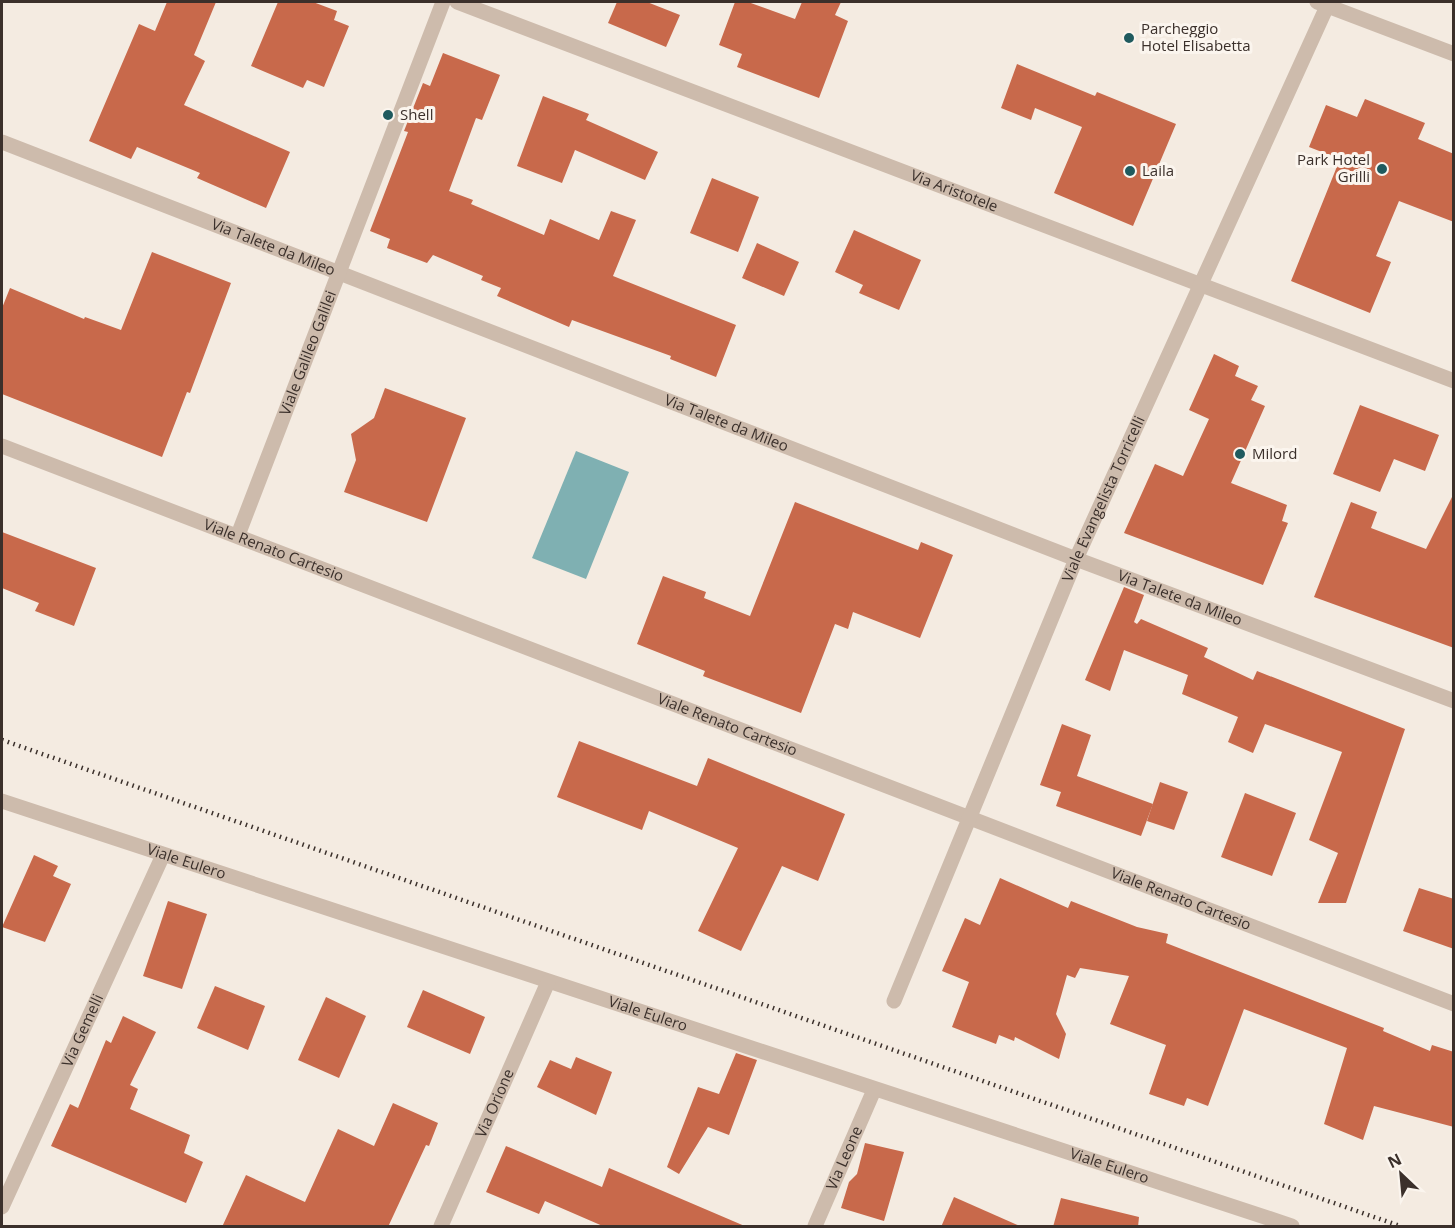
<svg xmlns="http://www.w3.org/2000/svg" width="1455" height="1228" font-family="'Open Sans',sans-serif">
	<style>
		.water { fill: #7fb0b2 }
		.building { fill: #c8694b }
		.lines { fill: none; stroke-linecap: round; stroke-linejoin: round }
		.street { stroke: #cdbbac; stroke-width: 15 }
		.rail { stroke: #3b302b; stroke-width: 4.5; stroke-dasharray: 1.5 4.5; stroke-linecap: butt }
		.poi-dot { fill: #1f5a5e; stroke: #fbf5ee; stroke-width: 2 }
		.labels { text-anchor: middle; stroke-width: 6; stroke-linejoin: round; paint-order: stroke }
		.poi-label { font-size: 15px; fill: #3b302b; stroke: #fbf5ee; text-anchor: start }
		.street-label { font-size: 15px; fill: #3b302b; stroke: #fbf5ee }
	</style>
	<rect width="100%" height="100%" fill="#f4ebe1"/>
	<polygon class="water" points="576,451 629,472 586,579 532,558"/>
	<g class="building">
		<polygon points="167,2 216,2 194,55 205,61 184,105 290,152 266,208 197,178 200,173 137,147 131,159 89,141 139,24 155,31"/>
		<polygon points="278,2 313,2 337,11 334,20 349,26 324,87 307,80 303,88 251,66"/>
		<polygon points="617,2 647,2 680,15 666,47 608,23"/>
		<polygon points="735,2 748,2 795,19 802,2 841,2 835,15 848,21 819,98 737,67 742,54 719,45"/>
		<polygon points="443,53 500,75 482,120 476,118 449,191 473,200 471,204 544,235 550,219 599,240 611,211 636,220 613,276 736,325 716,377 670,359 671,356 572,320 569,327 497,296 501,288 481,280 483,276 433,255 427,263 387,248 390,239 370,231 408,132 404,131 423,83 430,86"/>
		<polygon points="1017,64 1095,96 1097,92 1176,124 1133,226 1054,193 1082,127 1035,108 1031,120 1001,108"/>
		<polygon points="543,96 589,114 586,120 658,152 645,180 575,150 562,183 517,166"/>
		<polygon points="1365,99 1425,123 1418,139 1454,154 1454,222 1399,201 1376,256 1391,262 1370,313 1291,281 1340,159 1309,147 1326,105 1357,117"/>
		<polygon points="712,178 759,197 738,252 690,233"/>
		<polygon points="854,230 921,260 899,310 859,293 863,285 835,272"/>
		<polygon points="757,243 799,262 784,296 742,278"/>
		<polygon points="152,252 231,283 190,393 187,392 162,457 2,394 2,308 10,288 84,319 85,317 121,330"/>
		<polygon points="1214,354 1239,366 1235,376 1258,386 1251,400 1265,406 1231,483 1287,505 1282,521 1288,523 1263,585 1124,533 1155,464 1183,476 1209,419 1189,410"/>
		<polygon points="385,388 466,418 427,522 344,492 356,460 351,434 374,418"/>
		<polygon points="1360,405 1439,435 1425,471 1394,459 1380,492 1333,474"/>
		<polygon points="1454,493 1454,648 1314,597 1351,502 1377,512 1371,528 1426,549"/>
		<polygon points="795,502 918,550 921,542 953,555 920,638 853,612 848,629 835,624 801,713 703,676 705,671 637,644 663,576 706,592 704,598 750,616"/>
		<polygon points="2,532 96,568 74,626 35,611 39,603 2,588"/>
		<polygon points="1124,587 1144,595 1134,622 1137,624 1141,619 1208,648 1204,657 1253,680 1257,671 1405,729 1346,903 1318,903 1338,853 1309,840 1342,752 1265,724 1253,753 1228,742 1238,717 1182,694 1188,675 1124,650 1110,691 1085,680"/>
		<polygon points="1062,724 1091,735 1077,776 1153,804 1141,836 1056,806 1061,792 1040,785"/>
		<polygon points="579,741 697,786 708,758 845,814 818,881 782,866 741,951 698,931 738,848 649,811 642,830 557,797"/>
		<polygon points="1160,782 1188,792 1174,830 1147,821"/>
		<polygon points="1245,793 1296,813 1272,876 1221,857"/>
		<polygon points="34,855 58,866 53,876 71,884 45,942 2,927"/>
		<polygon points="1000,878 1068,908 1071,901 1137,927 1168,934 1166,943 1384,1028 1383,1031 1430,1051 1432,1045 1454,1052 1454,1127 1374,1106 1363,1140 1324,1124 1347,1048 1244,1009 1208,1106 1187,1098 1184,1106 1149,1094 1166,1045 1110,1024 1129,976 1080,968 1075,978 1067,975 1056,1014 1066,1034 1059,1059 1015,1037 1014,1041 999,1035 996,1044 952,1027 969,982 942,971 965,918 980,925"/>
		<polygon points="1419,888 1454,899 1454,949 1403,931"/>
		<polygon points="168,901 207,914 182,989 143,976"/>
		<polygon points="215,986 265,1006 248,1050 197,1028"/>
		<polygon points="423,990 485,1017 470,1054 407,1027"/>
		<polygon points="326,997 366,1016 339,1078 298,1060"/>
		<polygon points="123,1016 156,1032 130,1085 138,1089 130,1109 190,1135 184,1153 203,1162 186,1203 51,1146 70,1104 78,1108 106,1040 111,1043"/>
		<polygon points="736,1053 757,1060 729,1135 708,1127 679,1174 667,1167 698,1087 719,1094"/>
		<polygon points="576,1057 612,1072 596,1115 537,1087 550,1060 571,1069"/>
		<polygon points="393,1103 438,1123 429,1146 426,1145 388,1227 222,1227 246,1175 305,1202 338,1129 374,1146"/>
		<polygon points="865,1143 904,1152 884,1221 841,1208 849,1182 857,1174"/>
		<polygon points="506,1146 602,1187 609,1168 747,1227 605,1227 545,1201 539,1214 486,1192"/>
		<polygon points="954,1197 1022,1227 941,1227"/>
		<polygon points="1061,1198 1139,1217 1138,1227 1053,1227"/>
	</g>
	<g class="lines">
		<g class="street">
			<path id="s1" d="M457,2L1454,381"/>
			<polyline points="1317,2 1454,54"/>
			<path id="s2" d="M2,142L1076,559L1454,701"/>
			<path id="s3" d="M2,446L1454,1004"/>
			<path id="s4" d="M238,535L443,2"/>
			<path id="s5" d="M2,801L1292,1226"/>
			<path id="s6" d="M894,1001L1076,559L1329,2"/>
			<path id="s7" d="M2,1207L163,855"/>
			<path id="s8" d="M441,1226L548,982"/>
			<path id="s9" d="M815,1226L874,1090"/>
		</g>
		<polyline class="rail" points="2,740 1400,1226"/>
	</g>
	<g class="poi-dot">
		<circle cx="1129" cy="38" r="6"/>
		<circle cx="388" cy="115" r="6"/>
		<circle cx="1382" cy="169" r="6"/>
		<circle cx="1130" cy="171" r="6"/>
		<circle cx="1240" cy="454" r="6"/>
	</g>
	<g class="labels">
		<g class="poi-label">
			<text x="1141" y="34">Parcheggio<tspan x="1141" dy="17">Hotel Elisabetta</tspan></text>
			<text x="400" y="120">Shell</text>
			<text x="1370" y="165" text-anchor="end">Park Hotel<tspan x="1370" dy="17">Grilli</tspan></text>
			<text x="1142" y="176">Laila</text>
			<text x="1252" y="459">Milord</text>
		</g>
		<g class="street-label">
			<text dy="5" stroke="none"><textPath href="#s1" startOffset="532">Via Aristotele</textPath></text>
			<text dy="5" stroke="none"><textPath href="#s2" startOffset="291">Via Talete da Mileo</textPath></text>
			<text dy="5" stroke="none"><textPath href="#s4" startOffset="195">Viale Galileo Galilei</textPath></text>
			<text dy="5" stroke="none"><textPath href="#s2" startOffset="777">Via Talete da Mileo</textPath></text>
			<text dy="5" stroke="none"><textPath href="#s6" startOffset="544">Viale Evangelista Torricelli</textPath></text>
			<text dy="5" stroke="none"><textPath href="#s3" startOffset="291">Viale Renato Cartesio</textPath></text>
			<text dy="5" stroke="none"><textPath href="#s2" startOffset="1263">Via Talete da Mileo</textPath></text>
			<text dy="5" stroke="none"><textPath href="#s3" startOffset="777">Viale Renato Cartesio</textPath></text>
			<text dy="5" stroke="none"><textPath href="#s5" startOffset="194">Viale Eulero</textPath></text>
			<text dy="5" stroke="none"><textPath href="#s3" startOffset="1263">Viale Renato Cartesio</textPath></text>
			<text dy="5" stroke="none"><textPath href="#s5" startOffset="680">Viale Eulero</textPath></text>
			<text dy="5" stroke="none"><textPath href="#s7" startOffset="194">Via Gemelli</textPath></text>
			<text dy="5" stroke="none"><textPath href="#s8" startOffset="134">Via Orione</textPath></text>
			<text dy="5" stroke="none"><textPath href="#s9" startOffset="74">Via Leone</textPath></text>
			<text dy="5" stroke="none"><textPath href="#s5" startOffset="1166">Viale Eulero</textPath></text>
		</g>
	</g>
	<rect width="1455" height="1228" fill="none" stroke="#3b302b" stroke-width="6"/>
	<g transform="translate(1401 1174) rotate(334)" stroke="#fbf5ee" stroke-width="4.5" paint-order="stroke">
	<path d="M0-4.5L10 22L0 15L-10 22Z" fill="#3b302b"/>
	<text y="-9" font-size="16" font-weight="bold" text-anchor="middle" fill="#3b302b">N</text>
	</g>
</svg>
